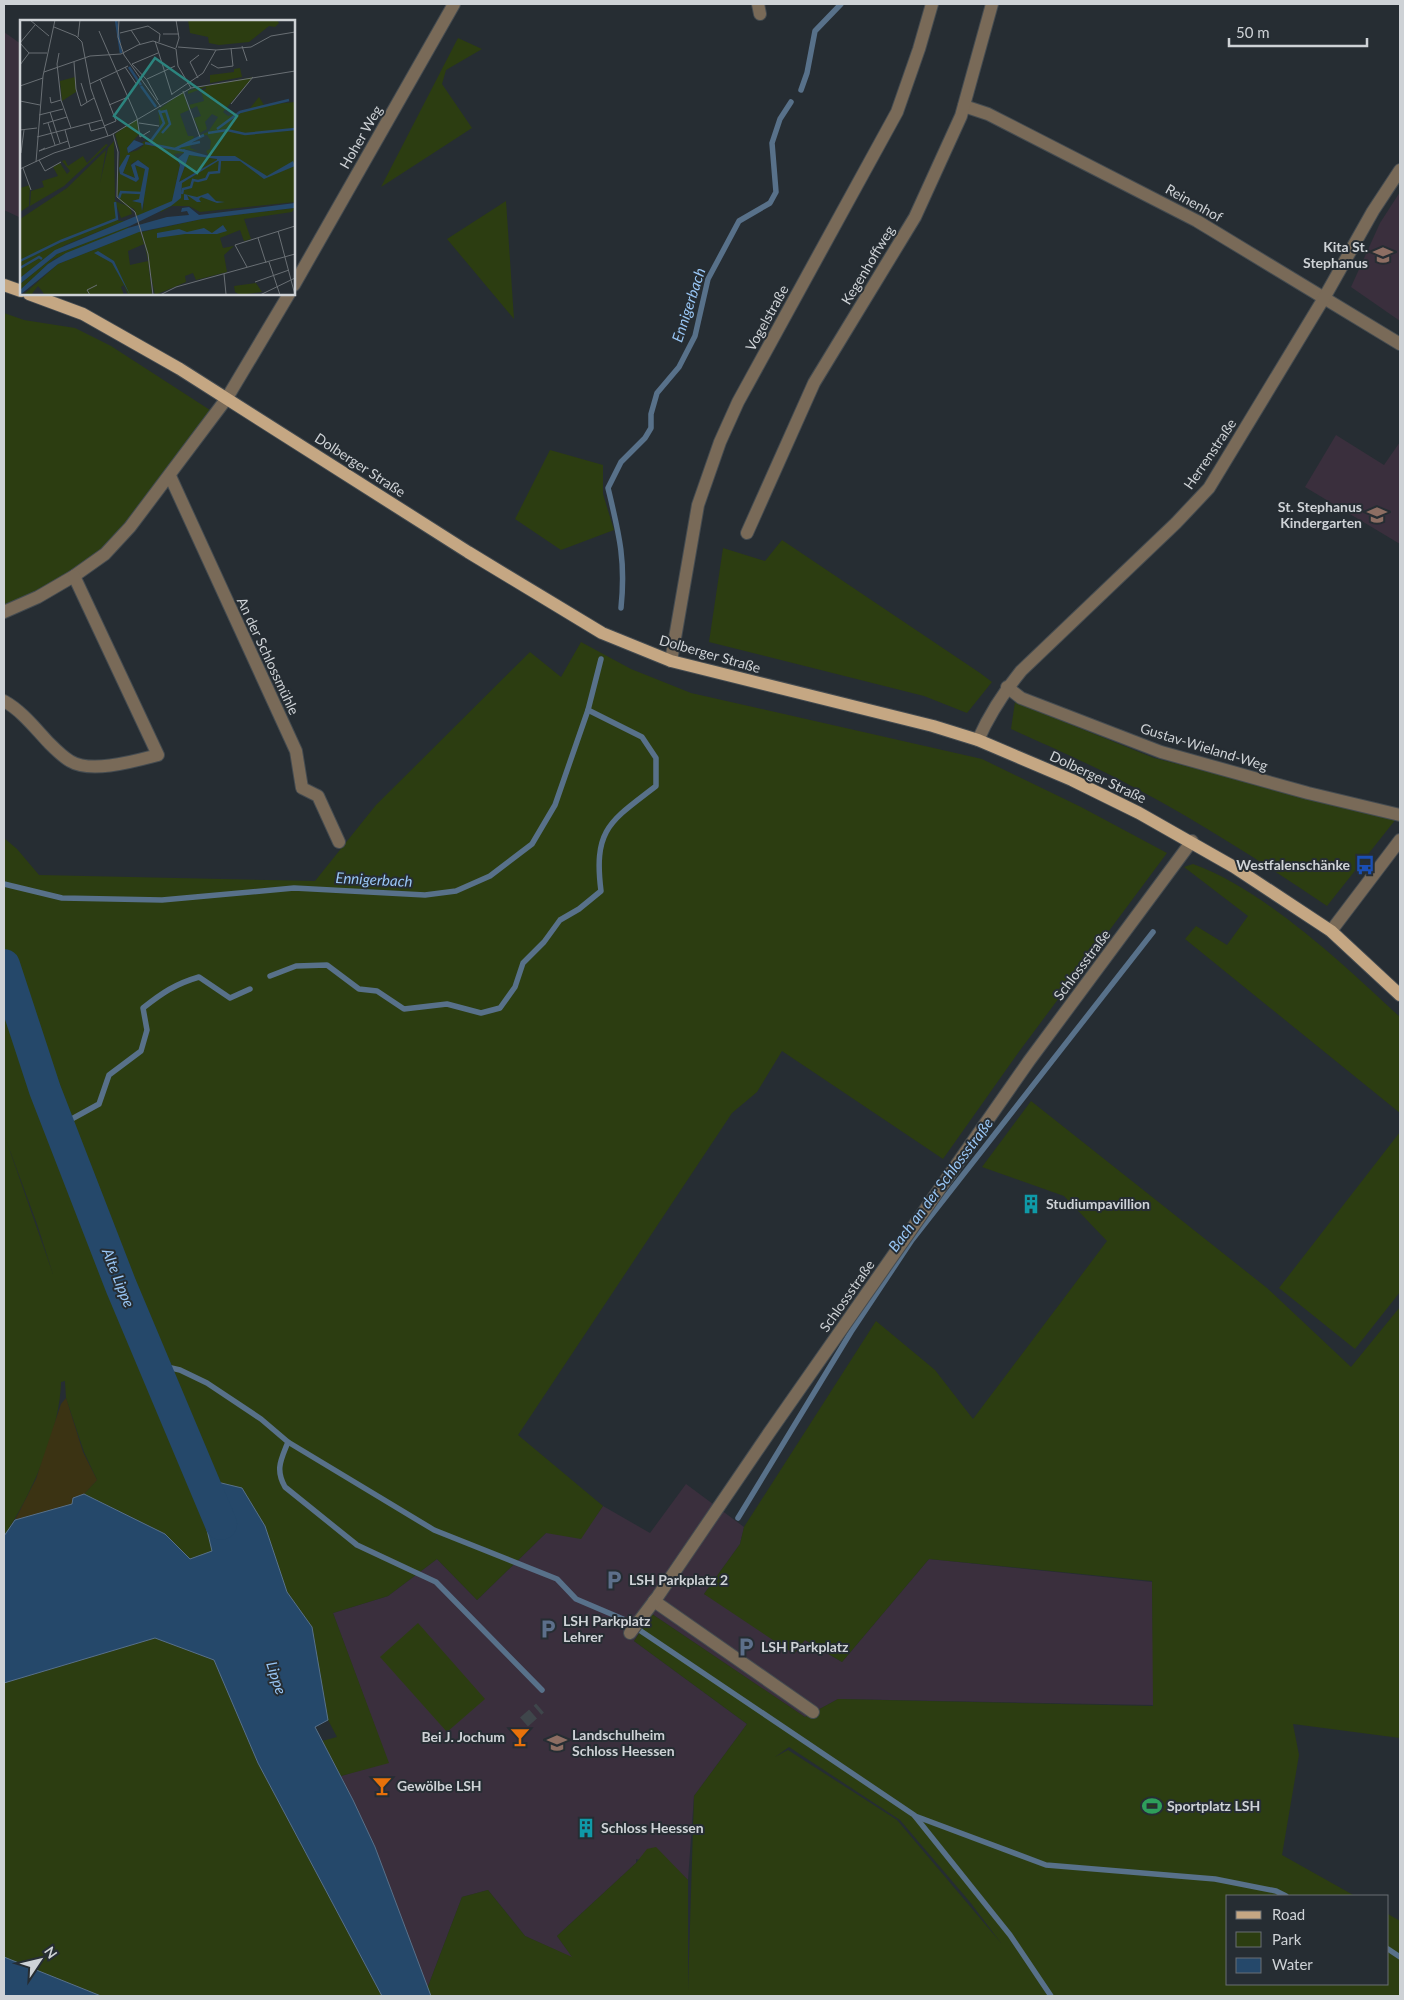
<svg xmlns="http://www.w3.org/2000/svg" width="1404" height="2000" font-family="Lato,sans-serif">
	<style>
		.education { fill: #3a2f3d }
		.green { fill: #2c3d11; fill-rule: evenodd }
		.sand { fill: #3b3313 }
		.water { fill: #25486a; stroke: #58718a }
		.lines { fill: none; stroke-linecap: round; stroke-linejoin: round }
		.stream { stroke: #58718a; stroke-width: 5.5 }
		.river { stroke: #25486a; stroke-width: 32 }
		.minor-tunnel { stroke: #3f464b; stroke-width: 12; stroke-dasharray: 12 6; stroke-linecap: butt }
		.minor-casing { stroke: #444b50; stroke-width: 14 }
		.major-casing { stroke: #444b50; stroke-width: 14 }
		.minor { stroke: #796a58; stroke-width: 12 }
		.major { stroke: #c5a783; stroke-width: 12 }
		.labels { text-anchor: middle; stroke-width: 4; stroke-linejoin: round; paint-order: stroke }
		.street-label { font-size: 14px; fill: #ced2d6; stroke: #262d33 }
		.poi-label { font-size: 14px; font-weight: bold; fill: #ced2d6; stroke: #262d33; text-anchor: start }
		.water-label { font-size: 15px; font-style: italic; fill: #99c6f5; stroke: #262d33 }
		.inset-river { fill: none; stroke: #25486a; stroke-width: 2.5 }
		.inset-road { fill: none; stroke: #696f74; stroke-width: 1 }
		.view { fill: #2c847e; fill-opacity: 0.15; stroke: #2c847e; stroke-width: 2.5 }
		.inset-edge { fill: none; stroke: #ced2d6; stroke-width: 2.5 }
	</style>
	<rect width="100%" height="100%" fill="#262d33"/>
	<g class="education">
		<polygon points="4,32 21,44 21,218 4,210"/>
		<polygon points="1400,192 1400,321 1351,287 1380,223"/>
		<polygon points="1336,435 1384,465 1400,442 1400,544 1305,487"/>
		<polygon points="686,1484 744,1527 740,1544 704,1594 805,1640 842,1662 929,1559 1152,1582 1154,1705 838,1699 805,1717 652,1614 634,1641 747,1724 694,1796 688,1880 675,1868 636,1859 636,1863 557,1936 573,1958 525,1936 488,1890 462,1897 427,1989 375,1847 341,1776 388,1762 333,1613 388,1596 437,1559 477,1600 546,1533 594,1519 603,1506 650,1533"/>
	</g>
	<g class="green">
		<polygon points="458,38 482,49 446,70 442,84 472,128 381,187"/>
		<polygon points="506,201 514,319 447,239"/>
		<polygon points="4,313 24,320 75,328 111,346 213,412 127,524 94,557 44,592 4,606"/>
		<polygon points="550,450 603,465 603,494 614,530 561,550 515,519"/>
		<polygon points="782,540 980,673 992,682 967,713 924,696 709,642 723,548 765,561"/>
		<path d="M581,642L631,669L691,693L982,759L1081,807L1167,853L1018,1053L943,1159L782,1051L757,1092L732,1113L518,1435L603,1506L581,1539L546,1533L477,1600L437,1559L388,1596L333,1613L389,1763L341,1776L322,1741L337,1737L328,1720L312,1628L287,1592L279,1570L212,1552L190,1559L165,1534L84,1494L97,1480L84,1452L66,1398L65,1381L61,1382C60,1431 31,1496 4,1536V838L17,849L39,875L315,881L376,805L530,652L561,677ZM5,1137L37,1224L53,1274Z"/>
		<path d="M1015,702L1154,758L1396,819L1327,906C1253,856 1175,806 1094,767C1067,754 1039,742 1011,729Z"/>
		<path d="M1193,864C1264,889 1345,966 1400,1017V1113L1185,939L1196,926L1227,945L1248,916L1184,867Z"/>
		<path d="M1031,1101L1267,1288L1351,1367L1400,1307V1738L1293,1724L1299,1755L1282,1855L1355,1896H1228V1984H1388V1914L1400,1921V1996H431L427,1989L462,1897L488,1890L525,1936L572,1957L557,1936L636,1863L647,1849L656,1847L688,1880V1990L694,1796L747,1724L634,1641L652,1614L805,1717L838,1699L1153,1706L1152,1581L929,1559L842,1662L805,1640L794,1654L704,1594L740,1544L744,1527L876,1321L935,1370L973,1419L1107,1241L1064,1196L982,1167ZM789,1747L900,1820L970,1902L1001,1943L897,1820L788,1750L775,1757Z"/>
		<polygon points="1400,1132 1400,1292 1355,1349 1279,1288"/>
		<polygon points="418,1623 485,1699 447,1732 380,1657"/>
		<polygon points="155,1638 214,1660 258,1763 382,1996 101,1996 4,1957 4,1683"/>
	</g>
	<polygon class="sand" points="66,1398 83,1452 97,1480 84,1494 73,1498 72,1504 15,1520 36,1479 61,1404"/>
	<g class="water">
		<polygon points="209,1480 242,1488 265,1526 287,1592 312,1627 328,1720 315,1727 353,1800 375,1847 431,1996 382,1996 258,1763 214,1660 155,1638 4,1683 4,1536 15,1520 72,1504 73,1498 84,1494 165,1534 190,1559 212,1551 197,1488"/>
		<polygon points="4,1957 101,1996 7,1996 4,1995"/>
	</g>
	<g class="lines">
		<g class="stream">
			<polyline points="801,90 807,73 815,31 841,4"/>
			<path d="M621,608C626,560 619,534 608,488L621,462L645,438L651,428V414L657,393L679,367L695,336L708,279L739,221L770,203L776,192L772,143L780,119L791,102"/>
			<polyline points="4,884 62,898 162,900 294,888 425,895 456,891 490,876 532,844 555,805 588,710 601,659"/>
			<path d="M270,976L296,966L327,965L359,989L377,991L404,1009L447,1004L481,1013L500,1008L515,987L523,963L544,942L560,920L579,909L601,891C593,828 611,821 656,786V758L642,737L588,710"/>
			<path d="M59,1126L99,1104L109,1075L141,1051L147,1030L143,1008C162,993 175,984 199,977L230,998L250,989"/>
			<polyline points="154,1364 180,1370 207,1383 261,1419 288,1442 434,1530 557,1579 576,1599 623,1619 914,1815 1010,1935 1051,1996"/>
			<path d="M288,1442C281,1460 275,1469 285,1487L357,1545L436,1582L542,1690"/>
			<polyline points="738,1518 851,1332 912,1240 1153,932"/>
			<polyline points="915,1816 1046,1865 1215,1879 1276,1891 1286,1896"/>
			<polyline points="1388,1949 1400,1957"/>
		</g>
		<polyline class="river" points="4,965 45,1090 121,1286 221,1524"/>
		<polyline class="minor-tunnel" points="524,1722 540,1708"/>
		<defs>
			<g id="minor">
				<polyline points="758,4 760,14"/>
				<polyline points="964,106 988,114 1197,221 1400,344"/>
				<polyline points="294,285 454,4"/>
				<polyline points="170,476 296,751 302,788 318,796 339,842"/>
				<polyline points="747,533 814,383 915,217 961,116 992,4"/>
				<polyline points="4,612 38,597 74,576 105,554 130,527 227,398 289,294"/>
				<polyline points="671,661 698,505 720,442 738,402 897,112 919,49 932,4"/>
				<polyline points="1007,687 1021,698 1161,752 1308,793 1400,815"/>
				<path d="M4,701C22,711 35,728 49,743C55,749 63,757 70,761C91,774 135,761 158,755L74,576"/>
				<path d="M978,740C989,715 1004,692 1021,671L1176,523L1209,488L1324,298L1373,211L1400,170"/>
				<polyline points="1331,931 1400,840"/>
				<polyline points="654,1601 813,1712"/>
				<polyline points="630,1633 658,1596 769,1433 1029,1061 1192,841"/>
			</g>
			<g id="major">
				<polyline points="4,285 21,291"/>
				<polyline points="29,294 83,314 180,369 468,552 602,633 671,661 933,726 978,740 1072,780 1139,813 1234,867 1331,931 1400,995"/>
			</g>
		</defs>
		<use href="#minor" class="minor-casing"/>
		<use href="#major" class="major-casing"/>
		<use href="#minor" class="minor"/>
		<use href="#major" class="major"/>
	</g>
	<defs>
		<symbol id="school-bare" viewBox="-9 -9 18 18"><path d="M0-5L7-2L0 1L-7-2ZM-4 1L0 2.5L4 1V4Q0 6-4 4Z" fill="#8d6e63" stroke="#262d33" stroke-width="2.5" paint-order="stroke"/></symbol>
		<symbol id="bus-bare" viewBox="-9 -9 18 18"><path d="M-5-6H5V4H4V6H2V4H-2V6H-4V4H-5ZM-3.5-4V0h7V-4ZM-3.5 1.2v1.5H-2V1.2ZM2 1.2v1.5H3.5V1.2Z" fill="#1a4fb4" stroke="#262d33" stroke-width="2.5" paint-order="stroke"/></symbol>
		<symbol id="building-bare" viewBox="-9 -9 18 18"><path d="M-4-6H4V6H1V3H-1V6H-4ZM-2.5-4.3h1.7v1.8h-1.7ZM.8-4.3h1.7v1.8H.8ZM-2.5-1h1.7V.8h-1.7ZM.8-1h1.7V.8H.8Z" fill="#0f9aa8" stroke="#262d33" stroke-width="2.5" paint-order="stroke"/></symbol>
		<symbol id="parking-bare" viewBox="-9 -9 18 18"><path d="M-3.5-5.5H1a3.5 3.5 0 0 1 0 7H-1V5.5H-3.5ZM-1-3.4V-.6H.8a1.4 1.4 0 0 0 0-2.8Z" fill="#5c6f8a" stroke="#262d33" stroke-width="2.5" paint-order="stroke"/></symbol>
		<symbol id="bar-bare" viewBox="-9 -9 18 18"><path d="M-6-5H6L.8 .8V4.5H3.5V6h-7V4.5H-.8V.8Z" fill="#e8710a" stroke="#262d33" stroke-width="2.5" paint-order="stroke"/></symbol>
		<symbol id="stadium-bare" viewBox="-9 -9 18 18"><path d="M0-5a6.5 5 0 1 0 0 10a6.5 5 0 1 0 0-10ZM-3.5-1.8h7v3.6h-7Z" fill="#2e9e5b" stroke="#262d33" stroke-width="2.5" paint-order="stroke"/></symbol>
	</defs>
	<g fill-rule="evenodd">
		<use href="#school-bare" x="1369" y="241" width="28" height="28"/>
		<use href="#school-bare" x="1363" y="501" width="28" height="28"/>
		<use href="#bus-bare" x="1351" y="851" width="28" height="28"/>
		<use href="#building-bare" x="1017" y="1190" width="28" height="28"/>
		<use href="#parking-bare" x="600" y="1566" width="28" height="28"/>
		<use href="#parking-bare" x="534" y="1615" width="28" height="28"/>
		<use href="#parking-bare" x="732" y="1633" width="28" height="28"/>
		<use href="#bar-bare" x="506" y="1723" width="28" height="28"/>
		<use href="#school-bare" x="543" y="1729" width="28" height="28"/>
		<use href="#bar-bare" x="368" y="1772" width="28" height="28"/>
		<use href="#stadium-bare" x="1138" y="1792" width="28" height="28"/>
		<use href="#building-bare" x="572" y="1814" width="28" height="28"/>
	</g>
	<g class="labels">
		<g class="street-label">
			<text transform="translate(361 137) rotate(-60)" y="5">Hoher Weg</text>
			<text transform="translate(1194 203) rotate(29)" y="5">Reinenhof</text>
			<text transform="translate(868 265) rotate(-59)" y="5">Kegenhoffweg</text>
			<text transform="translate(767 318) rotate(-61)" y="5">Vogelstraße</text>
			<text transform="translate(1210 454) rotate(-56)" y="5">Herrenstraße</text>
			<text transform="translate(360 465) rotate(33)" y="5">Dolberger Straße</text>
			<text transform="translate(710 654) rotate(16)" y="5">Dolberger Straße</text>
			<text transform="translate(268 656) rotate(65)" y="5">An der Schlossmühle</text>
			<text transform="translate(1204 747) rotate(17)" y="5">Gustav-Wieland-Weg</text>
			<text transform="translate(1098 777) rotate(25)" y="5">Dolberger Straße</text>
			<text transform="translate(1082 965) rotate(-53)" y="5">Schlossstraße</text>
			<text transform="translate(847 1296) rotate(-55)" y="5">Schlossstraße</text>
		</g>
		<g class="poi-label">
			<text x="1368" y="252" text-anchor="end">Kita St.<tspan x="1368" dy="16">Stephanus</tspan></text>
			<text x="1362" y="512" text-anchor="end">St. Stephanus<tspan x="1362" dy="16">Kindergarten</tspan></text>
			<text x="1350" y="870" text-anchor="end">Westfalenschänke</text>
			<text x="1046" y="1209">Studiumpavillion</text>
			<text x="629" y="1585">LSH Parkplatz 2</text>
			<text x="563" y="1626">LSH Parkplatz<tspan x="563" dy="16">Lehrer</tspan></text>
			<text x="761" y="1652">LSH Parkplatz</text>
			<text x="572" y="1740">Landschulheim<tspan x="572" dy="16">Schloss Heessen</tspan></text>
			<text x="505" y="1742" text-anchor="end">Bei J. Jochum</text>
			<text x="397" y="1791">Gewölbe LSH</text>
			<text x="1167" y="1811">Sportplatz LSH</text>
			<text x="601" y="1833">Schloss Heessen</text>
		</g>
		<g class="water-label">
			<text transform="translate(689 305) rotate(-72)" y="5">Ennigerbach</text>
			<text transform="translate(374 880) rotate(3)" y="5">Ennigerbach</text>
			<text transform="translate(941 1185) rotate(-53)" y="5">Bach an der Schlossstraße</text>
			<text transform="translate(118 1278) rotate(68)" y="5">Alte Lippe</text>
			<text transform="translate(276 1678) rotate(72)" y="5">Lippe</text>
		</g>
	</g>
	<g transform="translate(20 20)">
		<rect width="275" height="275" fill="#262d33"/>
		<path d="M168,0H257L259,3L255,7L249,6L229,22L199,25L189,23L188,17L170,13ZM220,48L222,57L190,63V55L214,52V49ZM55,57L56,72L42,81L40,61ZM233,57L203,92L208,96L230,88L239,77L244,85L275,82V182L180,192L169,186H152L141,192L138,188L117,197L114,189L101,182L97,175L100,132L95,114L117,99L119,114L107,128L108,133L118,130L124,125L122,122L132,119L140,108L138,90L163,72L169,90L160,94L168,116H174L170,128L178,131L163,129L164,133L154,134L160,145L155,167L203,137L189,136L186,131L190,129L191,121L187,115H180L188,112L198,97L192,94L185,102L187,109L180,113L174,98L181,96L177,86L171,89L169,85L184,81L181,71L186,69V67L168,74V71L164,72L181,67ZM110,135L103,153L115,158L111,144L118,140L129,148L125,162L123,191L121,183L112,180H119L126,149L115,145L119,159L116,162L99,152ZM94,121L95,181L110,187L112,194L101,198L96,184L98,201H105L45,225L0,258V199L47,168L86,130L80,163L88,128ZM86,124L88,125L44,166L10,186L11,171L24,167L22,161L38,156L33,147L40,143L47,154L50,151L42,141L45,140L48,146L63,136L67,143ZM169,135L197,139L198,140L159,162ZM10,165L9,186L0,192V168ZM275,188L272,192L224,199L231,219L224,221L220,210L200,218L203,228L214,226L204,235L207,252L176,260L173,253L165,256L166,262L135,275L122,212L182,199ZM108,206V209L34,239L0,270V264L37,234ZM120,211L124,224L108,231L110,245L128,241L132,275H108L104,265L101,267L104,275H25L18,266L11,275H3L38,244ZM236,263L242,272L220,275L215,272L214,266Z" fill="#2c3d11" fill-rule="evenodd"/>
		<path d="M114,120L124,124L108,133L107,128ZM163,129L189,136H215L247,156L273,141L275,146L244,159L220,141H198L162,163L161,178L151,186L110,206L37,234L0,264V258L35,230L152,181L160,145L157,139L164,133ZM169,135L197,139V140L159,162ZM107,135H110L103,153L115,158L111,145L118,140L129,148L122,191L121,183L112,181L119,179L125,149L115,145L119,159L116,162L100,154L99,148ZM188,173L196,181L205,182L197,183L181,177L179,179L181,182H177L167,175L169,180H164V174L177,177ZM275,183L274,188L182,199L119,212L38,244L0,275V270L28,244L46,233L108,208L147,197L169,195L167,191L161,192L162,188L169,187L179,195ZM203,205L207,211L197,214H165L137,218V213L159,209L167,212L184,208L192,213ZM78,231L94,241L110,275L92,243L74,233Z" fill="#25486a" fill-rule="evenodd"/>
		<path class="inset-river" d="M96,0L101,33M109,47L121,65M121,66L136,87M141,92L146,91L150,104L142,113M197,109L220,92L269,80M188,113L207,110L225,114L275,109M130,122L144,103L139,90M125,123L165,131M162,126L180,122M155,129L184,115M162,174L163,169L171,167L173,160L178,161L186,159L189,153L199,152L200,140M99,178L101,172L121,173M0,241L41,221L97,199L95,182M0,248L19,237L22,239"/>
		<path class="inset-road" d="M10,0L29,16M99,0L98,17L104,35L141,87M34,7L56,16L62,22L71,69L88,116M111,10L120,24M79,11L117,98L120,117L130,111M100,13L128,6L140,14L139,22M143,14H159M58,17L60,0M135,21L152,75M222,26L227,41M158,27L196,30L231,27L251,16L275,12M156,28L159,18L156,0M9,33L0,23L15,5M9,33H27M39,33L37,44L41,80L51,108M54,42L56,69L61,86L74,78M191,44L198,48L213,46L211,28M0,45L9,33M105,47L117,65M24,52L70,36L101,34L118,25L133,21L156,29L158,46L171,68M178,58L170,42L179,35M80,59L96,101L84,106M127,59L155,46M61,63L67,82M70,64L108,46M0,66L23,58M163,71L180,117M152,74L183,53L196,30M30,77L31,83L41,80M138,80L127,60L112,44L138,33M0,81L20,85M211,84L233,57M89,85L108,77M30,92L40,123M19,95L43,89M28,103L35,125M119,103L139,106M23,104L47,97M69,104L71,111L85,107M0,110L17,108M45,110L50,128M93,114L98,132L97,177L115,192L128,234L133,275M17,117L82,100M25,128L19,131L48,121M1,133L4,110M19,140L25,151L41,142M16,142L23,56L35,0M3,148L11,170M0,149L34,133L91,115L171,68L275,51M258,211L275,275M238,218L246,243M249,242L260,275M227,247L215,225L275,206M204,254L206,274M235,262L269,250M70,275L67,270L77,265M140,275L156,267L275,234M240,275L275,258"/>
		<path class="view" d="M135,38L217,96L177,153L94,96Z"/>
		<rect width="275" height="275" class="inset-edge"/>
	</g>
	<rect width="1404" height="2000" fill="none" stroke="#ced2d6" stroke-width="10"/>
	<rect x="1226" y="1895" width="162" height="90" fill="#262d33" stroke="#696f74"/>
	<rect x="1236" y="1911" width="25" height="8" fill="#c5a783" stroke="#696f74"/>
	<text x="1272" y="1920" font-size="15" fill="#ced2d6">Road</text>
	<rect x="1236" y="1932" width="25" height="15" fill="#2c3d11" stroke="#696f74"/>
	<text x="1272" y="1945" font-size="15" fill="#ced2d6">Park</text>
	<rect x="1236" y="1958" width="25" height="15" fill="#25486a" stroke="#696f74"/>
	<text x="1272" y="1970" font-size="15" fill="#ced2d6">Water</text>
	<g transform="translate(40 1960) rotate(55)" stroke="#262d33" stroke-width="4" paint-order="stroke">
	<path d="M0-4L9 19L0 12L-9 19Z" fill="#ced2d6"/>
	<text y="-8" font-size="14" font-weight="bold" text-anchor="middle" fill="#ced2d6">N</text>
	</g>
	<path d="M1229 38v8h138v-8" fill="none" stroke="#ced2d6" stroke-width="2.5"/>
	<text x="1236" y="38" font-size="15" fill="#ced2d6" stroke="#262d33" stroke-width="4" paint-order="stroke">50 m</text>
</svg>
